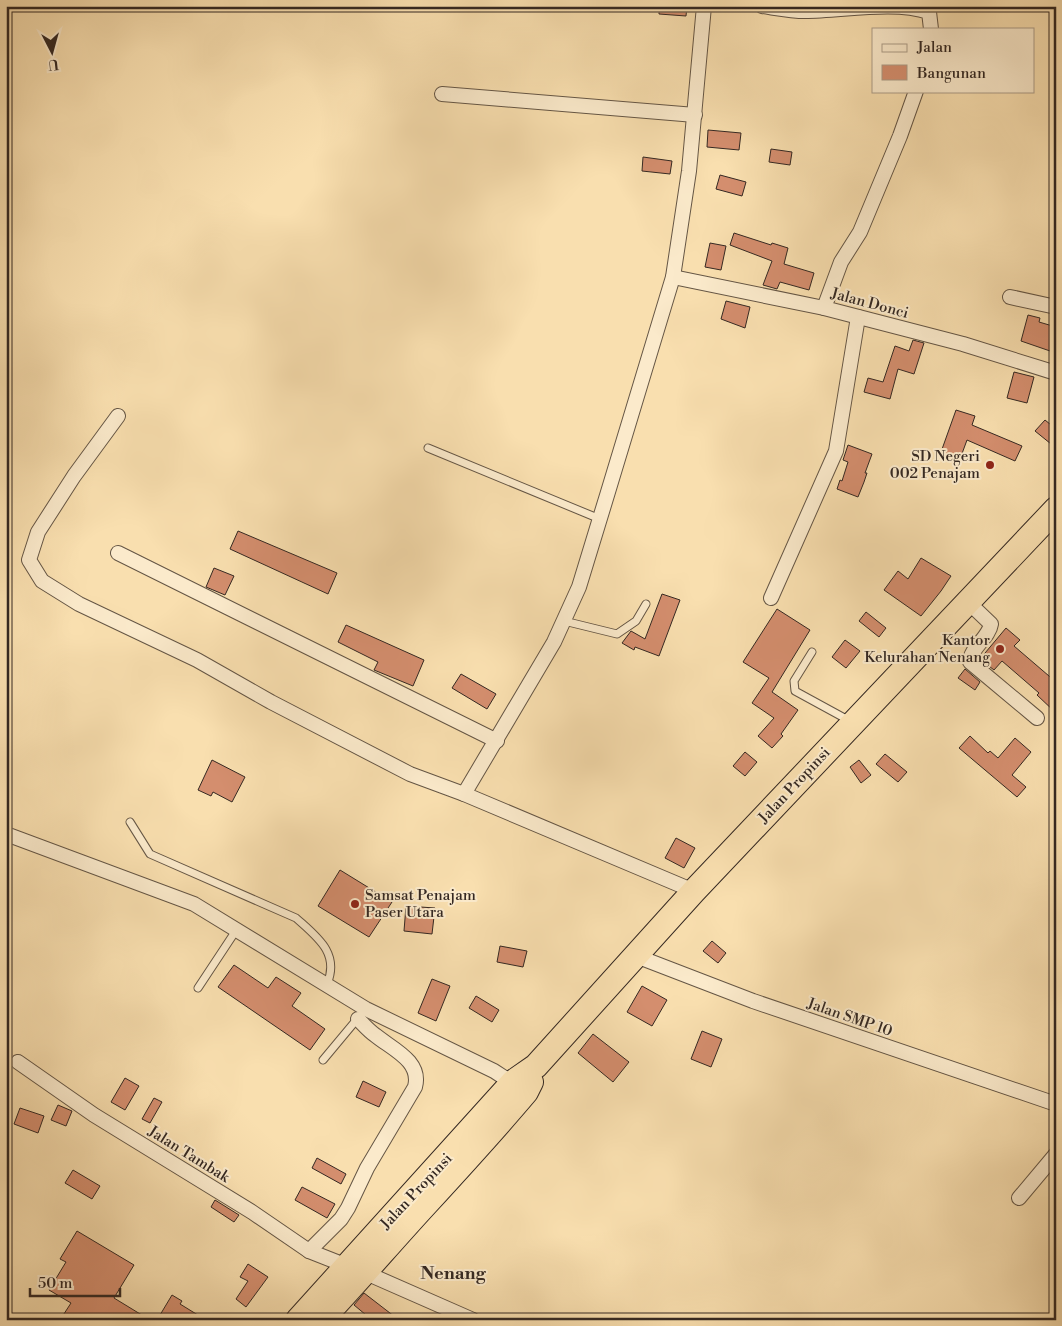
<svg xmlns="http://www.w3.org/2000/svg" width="1062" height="1326" font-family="'Libre Bodoni',serif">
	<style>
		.building { fill: #d48e6e; stroke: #342822 }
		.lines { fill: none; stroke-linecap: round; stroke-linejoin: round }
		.lane-casing { stroke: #655645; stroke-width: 9 }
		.street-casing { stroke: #655645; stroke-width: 16 }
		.highway-casing { stroke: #342822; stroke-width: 26 }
		.lane { stroke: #fbeacb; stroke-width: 7 }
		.street { stroke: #fbeacb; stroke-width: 14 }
		.highway { stroke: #f9dfaf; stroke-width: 24 }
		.poi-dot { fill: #8f2418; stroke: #fbeacb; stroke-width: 2 }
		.labels { text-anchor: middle; stroke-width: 4; stroke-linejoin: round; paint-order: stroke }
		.street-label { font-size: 15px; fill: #342822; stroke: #fbeacb }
		.poi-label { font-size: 15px; fill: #342822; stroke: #fbeacb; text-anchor: end }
		.quarter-label { font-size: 18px; font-weight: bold; fill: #342822; stroke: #fbeacb }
	</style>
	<rect width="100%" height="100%" fill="#f9dfaf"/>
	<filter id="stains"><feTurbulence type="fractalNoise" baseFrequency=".004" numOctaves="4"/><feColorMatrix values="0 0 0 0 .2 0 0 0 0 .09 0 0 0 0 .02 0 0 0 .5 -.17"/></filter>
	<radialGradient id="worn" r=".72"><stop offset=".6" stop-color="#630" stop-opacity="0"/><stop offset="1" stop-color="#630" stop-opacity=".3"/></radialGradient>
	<g class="building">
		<polygon points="659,6 687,6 686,16 659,14"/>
		<polygon points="708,130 741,133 739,150 707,147"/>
		<polygon points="771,149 792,152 790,165 769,162"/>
		<polygon points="643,157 672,161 670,174 642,171"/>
		<polygon points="720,175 746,182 742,196 716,189"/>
		<polygon points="734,233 771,245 772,243 788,248 784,264 814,273 809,290 780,282 777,289 763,285 772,261 730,245"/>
		<polygon points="710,243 726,246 721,270 705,267"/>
		<polygon points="726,301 750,307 745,328 721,319"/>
		<polygon points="1028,315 1040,318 1039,322 1056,327 1056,341 1053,352 1021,341"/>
		<polygon points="913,340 924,343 914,374 898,369 890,399 864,392 868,378 883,382 895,346 909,351"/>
		<polygon points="1014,372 1034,377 1027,403 1007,398"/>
		<polygon points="956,410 975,416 972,425 1022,446 1015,461 967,440 960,459 941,452"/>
		<polygon points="1045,420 1056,429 1056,448 1035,431"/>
		<polygon points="848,445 872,454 865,473 867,473 864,482 858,497 837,489 840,480 842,481 848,462 843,460"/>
		<polygon points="238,531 337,573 328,594 230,549"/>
		<polygon points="921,558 951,576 941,591 921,616 884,590 898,571 908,579"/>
		<polygon points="214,568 234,576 225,595 206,587"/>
		<polygon points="662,594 680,600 659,656 635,647 634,650 622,643 631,631 645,639"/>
		<polygon points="777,609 810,630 772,692 798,710 781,734 783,736 772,748 758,736 774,718 752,703 769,678 743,662"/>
		<polygon points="866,612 886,628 879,637 859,621"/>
		<polygon points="346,625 424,660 413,686 374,670 378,662 338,642"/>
		<polygon points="1006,628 1020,640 1014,646 1056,682 1056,713 1037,695 1039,693 1002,661 994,670 980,659"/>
		<polygon points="845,640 860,651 846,668 832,657"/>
		<polygon points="965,669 980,682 975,690 958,678"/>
		<polygon points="461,674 496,694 487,709 452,688"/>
		<polygon points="970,736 988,753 990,751 998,758 1015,738 1031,752 1012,775 1026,787 1017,797 959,748"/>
		<polygon points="745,752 757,762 745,776 733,766"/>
		<polygon points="885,754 907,772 898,782 876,764"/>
		<polygon points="212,760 245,777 232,802 213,792 211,796 198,790"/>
		<polygon points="859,760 871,775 861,783 850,767"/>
		<polygon points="676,838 695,848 684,868 665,858"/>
		<polygon points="340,870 392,902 369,937 318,906"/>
		<polygon points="406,906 435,908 432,934 404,931"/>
		<polygon points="712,941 726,953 718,963 703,951"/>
		<polygon points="500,946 527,951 523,967 497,962"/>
		<polygon points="234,965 268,988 276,977 301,993 292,1006 325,1029 310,1050 218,987"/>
		<polygon points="432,979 450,986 436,1021 418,1013"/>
		<polygon points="642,986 667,1000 652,1026 627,1012"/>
		<polygon points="476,996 499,1010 492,1022 469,1008"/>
		<polygon points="702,1031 722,1039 711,1067 691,1059"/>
		<polygon points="593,1034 629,1062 613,1082 578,1053"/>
		<polygon points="125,1078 139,1086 125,1110 111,1102"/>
		<polygon points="363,1081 386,1092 379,1107 356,1097"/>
		<polygon points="154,1098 162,1102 150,1123 142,1119"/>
		<polygon points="58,1105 72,1111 66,1126 51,1120"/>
		<polygon points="20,1108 44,1116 38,1133 14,1124"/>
		<polygon points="317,1158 346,1174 341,1184 312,1168"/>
		<polygon points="73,1170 100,1186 92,1199 65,1183"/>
		<polygon points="302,1187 335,1204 327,1218 295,1200"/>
		<polygon points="215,1200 239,1215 234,1222 211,1207"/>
		<polygon points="77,1231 134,1265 114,1298 150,1320 60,1320 71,1303 49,1290 66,1262 60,1259"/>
		<polygon points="248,1264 268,1277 246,1307 236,1299 248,1281 240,1277"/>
		<polygon points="364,1293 399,1320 372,1320 354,1305"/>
		<polygon points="172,1295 182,1301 180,1304 206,1320 157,1320"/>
	</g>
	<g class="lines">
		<defs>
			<g id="lane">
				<polyline points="428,448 600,519"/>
				<polyline points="564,621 617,634 636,621 646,604"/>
				<polyline points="812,652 794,681 795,691 850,721"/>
				<path d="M130,822L150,854L296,918C317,937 340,953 327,984"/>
				<polyline points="198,988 237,929"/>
				<polyline points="323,1060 358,1018"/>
			</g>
			<g id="street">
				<path d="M762,6C776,8 791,11 805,11C843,11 893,0 929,12L931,29"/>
				<polyline points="442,94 695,115"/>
				<polyline points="673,277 824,308 963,344 1056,373"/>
				<polyline points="1010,297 1056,307"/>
				<polyline points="824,308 841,262 860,232 900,136 916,91"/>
				<polyline points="118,416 74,476 38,532 29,560 42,581 79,604 197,660 271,702 410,774 464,794"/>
				<polyline points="118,553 497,741"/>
				<polyline points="771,598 836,451 858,317"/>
				<path d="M968,602L991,624C989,638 970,648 970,662L1037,718"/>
				<polyline points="6,834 194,904 366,1009 494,1071 517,1086"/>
				<polyline points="694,891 464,794 554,642 579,587 608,492 673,277 689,171 704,6"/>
				<polyline points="636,956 753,1001 1056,1104"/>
				<polyline points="18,1062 94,1115 252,1212 309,1251 347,1266"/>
				<polyline points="1019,1198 1056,1154"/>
				<path d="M309,1251L341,1219L348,1208L367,1168L415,1087C422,1061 392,1049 375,1035C369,1031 363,1024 358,1019"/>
				<polyline points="366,1273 473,1320"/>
			</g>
			<g id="highway">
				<polyline points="298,1320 513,1082 536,1066 694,891 1056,509"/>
				<path d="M321,1320C357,1282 391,1242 426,1204C460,1167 494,1130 526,1092L531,1082"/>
			</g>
		</defs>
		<use href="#lane" class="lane-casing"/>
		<use href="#street" class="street-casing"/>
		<use href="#highway" class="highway-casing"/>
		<use href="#lane" class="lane"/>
		<use href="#street" class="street"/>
		<use href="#highway" class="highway"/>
	</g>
	<g class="poi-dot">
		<circle cx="990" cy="465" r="5"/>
		<circle cx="1000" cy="649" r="5"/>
		<circle cx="355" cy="904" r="5"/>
	</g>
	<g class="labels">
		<g class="street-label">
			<text transform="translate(870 303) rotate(15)" y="5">Jalan Donci</text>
			<text transform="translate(794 785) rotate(-47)" y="5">Jalan Propinsi</text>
			<text transform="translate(850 1017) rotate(19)" y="5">Jalan SMP 10</text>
			<text transform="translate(189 1154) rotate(32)" y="5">Jalan Tambak</text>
			<text transform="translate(416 1191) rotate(-47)" y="5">Jalan Propinsi</text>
		</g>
		<g class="poi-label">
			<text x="980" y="461">SD Negeri<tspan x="980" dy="17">002 Penajam</tspan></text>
			<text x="990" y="645">Kantor<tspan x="990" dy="17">Kelurahan Nenang</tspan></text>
			<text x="365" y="900" text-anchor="start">Samsat Penajam<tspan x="365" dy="17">Paser Utara</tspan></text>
		</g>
		<g class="quarter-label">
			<text x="453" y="1279">Nenang</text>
		</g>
	</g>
	<rect width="1062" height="1326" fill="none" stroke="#f9dfaf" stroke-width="25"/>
	<rect x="8" y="8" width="1047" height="1311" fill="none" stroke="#342822" stroke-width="2.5"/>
	<rect x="12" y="12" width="1037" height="1301" fill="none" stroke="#342822"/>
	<rect x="872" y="28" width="162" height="65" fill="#fbeacb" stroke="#ab9c87"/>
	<rect x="882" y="44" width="25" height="8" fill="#fbeacb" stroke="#ab9c87"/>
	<text x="917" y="52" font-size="15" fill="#342822">Jalan</text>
	<rect x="882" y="65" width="25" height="15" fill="#d48e6e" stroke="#ab9c87"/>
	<text x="917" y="78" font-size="15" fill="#342822">Bangunan</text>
	<g transform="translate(52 52) rotate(174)" stroke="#fbeacb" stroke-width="4" paint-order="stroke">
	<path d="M0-4L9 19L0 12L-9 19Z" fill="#342822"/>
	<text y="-8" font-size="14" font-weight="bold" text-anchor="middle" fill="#342822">U</text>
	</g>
	<path d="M30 1288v8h90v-8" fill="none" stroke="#342822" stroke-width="2.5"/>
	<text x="38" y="1288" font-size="15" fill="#342822" stroke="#fbeacb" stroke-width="4" paint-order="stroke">50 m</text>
	<rect width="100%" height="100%" filter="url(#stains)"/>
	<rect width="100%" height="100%" fill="url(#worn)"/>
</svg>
